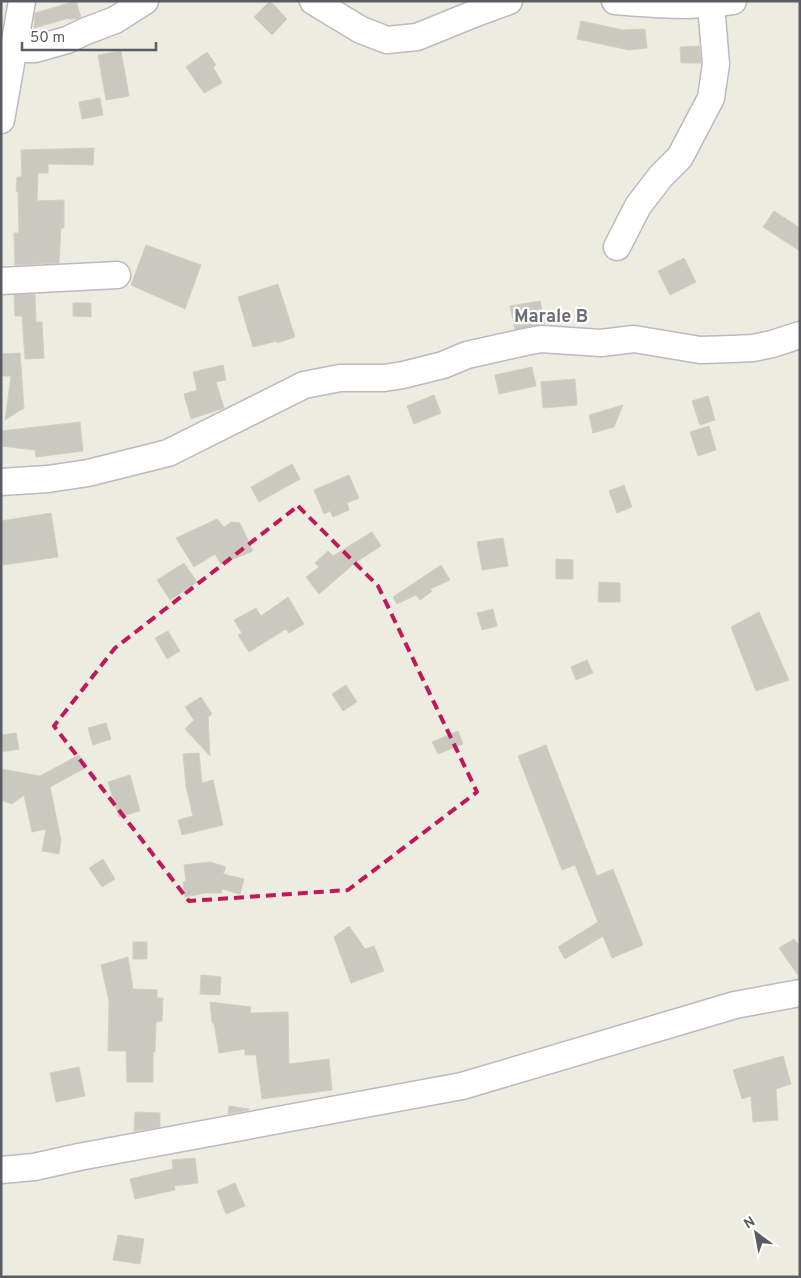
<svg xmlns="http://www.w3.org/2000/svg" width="801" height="1278" font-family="Overpass,sans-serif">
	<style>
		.building { fill: #cac9c0; stroke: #d2cfbf }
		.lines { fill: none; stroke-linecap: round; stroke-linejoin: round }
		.minor-casing { stroke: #b9bac0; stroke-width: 29 }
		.minor { stroke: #fff; stroke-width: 26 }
		.marked { fill: none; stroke: #c2185b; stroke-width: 4; stroke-dasharray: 10 6; stroke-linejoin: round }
		.labels { text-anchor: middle; stroke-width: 4.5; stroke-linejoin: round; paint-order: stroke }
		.quarter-label { font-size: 18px; font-weight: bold; fill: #6a6e74; stroke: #fff }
	</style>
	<rect width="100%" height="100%" fill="#edece1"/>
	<g class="building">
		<polygon points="76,1 81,17 77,19 66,19 34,28 35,13"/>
		<polygon points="270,1 287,19 272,35 254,17"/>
		<polygon points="581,21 623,30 645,29 647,48 629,50 577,39"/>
		<polygon points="699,46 701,63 681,63 680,47"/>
		<polygon points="121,51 129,96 106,100 98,55"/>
		<polygon points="207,52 216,65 213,67 222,83 204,93 186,67"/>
		<polygon points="100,98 103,115 82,119 79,102"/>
		<polygon points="94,148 93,165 48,164 48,173 38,173 37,201 64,200 64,228 61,228 59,263 15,265 14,233 19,233 18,192 16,191 17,177 22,177 21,150"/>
		<polygon points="774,211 800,228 800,251 763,227"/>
		<polygon points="146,245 201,265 185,309 131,285"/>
		<polygon points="684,258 696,282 670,295 658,271"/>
		<polygon points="278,284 295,337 277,343 277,341 253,347 238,297"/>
		<polygon points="35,294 36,322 42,322 44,358 25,359 22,316 15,316 14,295"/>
		<polygon points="540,301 545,324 515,329 510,306"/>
		<polygon points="73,303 91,303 91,317 73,316"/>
		<polygon points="20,353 24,408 5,420 11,376 1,376 1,354"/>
		<polygon points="223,365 226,380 216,382 224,408 191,419 184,394 197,390 193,372"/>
		<polygon points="532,367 536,386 499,394 495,375"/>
		<polygon points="575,379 577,405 543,408 541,382"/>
		<polygon points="434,395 441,413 414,424 407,406"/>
		<polygon points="708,396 715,420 700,425 692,401"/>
		<polygon points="623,405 614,427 593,433 589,415"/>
		<polygon points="80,422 83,451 36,457 35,450 1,446 1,431"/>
		<polygon points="709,426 716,450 698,456 690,432"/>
		<polygon points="292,464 300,479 259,502 251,487"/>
		<polygon points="349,475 359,498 347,503 349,510 333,517 330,511 324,514 314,490"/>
		<polygon points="624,485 632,507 617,513 609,491"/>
		<polygon points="51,513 58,557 3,565 1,521"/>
		<polygon points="217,519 224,527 231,522 240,523 253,551 221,564 215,554 194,567 176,538"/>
		<polygon points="372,532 381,546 356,562 319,594 306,577 319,567 315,563 328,551 333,556"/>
		<polygon points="503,538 508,566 482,570 477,542"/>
		<polygon points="556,559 573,560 573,579 556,579"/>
		<polygon points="184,563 197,582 170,600 157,580"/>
		<polygon points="441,565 450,580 430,589 432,591 420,600 416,595 397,604 393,597"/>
		<polygon points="599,582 620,583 620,602 598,602"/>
		<polygon points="288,597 304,624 289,633 286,629 249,652 238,635 242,633 234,620 256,608 261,616"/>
		<polygon points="493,609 497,626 482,630 477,613"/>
		<polygon points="759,612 789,680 756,691 731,627"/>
		<polygon points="168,631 180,651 167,659 155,638"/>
		<polygon points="587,660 593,673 576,680 571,667"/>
		<polygon points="346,685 357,702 343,711 332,694"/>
		<polygon points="201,697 212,714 208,717 210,756 185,729 194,720 185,707"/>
		<polygon points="106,723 111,739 93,745 88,728"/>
		<polygon points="458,731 463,744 438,754 432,742"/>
		<polygon points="16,733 19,749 1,752 1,735"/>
		<polygon points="546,745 597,876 613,869 643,945 612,958 603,936 565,959 558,947 598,922 575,865 562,870 518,756"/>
		<polygon points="199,753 202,783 213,780 223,825 182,835 178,820 193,816 186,786 183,754"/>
		<polygon points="79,755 85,768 50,787 61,840 59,854 42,851 46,829 32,832 24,795 12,804 1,800 1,769 40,776"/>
		<polygon points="130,775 140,811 119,817 108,782"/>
		<polygon points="103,859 115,879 102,887 89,868"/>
		<polygon points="210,862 226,867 223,874 244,879 240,894 222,889 221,893 205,893 185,897 183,882 186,881 184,865"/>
		<polygon points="349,926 365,949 374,946 384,971 351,983 334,937"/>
		<polygon points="794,939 800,947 800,978 779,948"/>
		<rect x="133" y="942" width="14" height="17"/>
		<polygon points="128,957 133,989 157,990 157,998 163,998 162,1021 156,1022 155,1052 153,1052 153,1082 127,1082 126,1051 108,1051 109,1001 101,965"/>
		<polygon points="201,975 221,977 220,995 200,994"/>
		<polygon points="210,1002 251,1007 250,1013 288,1012 289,1064 329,1059 332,1090 262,1099 256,1055 245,1055 245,1049 219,1053 214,1023 212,1023"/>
		<polygon points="783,1056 791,1084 776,1089 778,1120 753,1122 751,1096 742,1099 733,1070"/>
		<polygon points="79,1067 85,1096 56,1102 50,1073"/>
		<polygon points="229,1106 249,1109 249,1110 228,1114"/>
		<polygon points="135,1112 160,1113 160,1127 134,1131"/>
		<polygon points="195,1158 198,1183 174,1186 175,1190 135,1199 130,1179 173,1169 172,1160"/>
		<polygon points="235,1183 245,1206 226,1214 217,1191"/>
		<polygon points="118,1235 144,1239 140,1264 113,1260"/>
	</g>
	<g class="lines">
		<defs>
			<g id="minor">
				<polyline points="313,1 361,30 387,40 417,37 476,13 509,1"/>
				<path d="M615,1C654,4 694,8 733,1"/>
				<polyline points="13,49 35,49 67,40 86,31 115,20 145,1"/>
				<polyline points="1,120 22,1"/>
				<polyline points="617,247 638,206 661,176 680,157 711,98 716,64 711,5"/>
				<polyline points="1,281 117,275"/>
				<polyline points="1,482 48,479 88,473 168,453 304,385 340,378 384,378 403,375 443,365 467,355 525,342 541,339 601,343 634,339 700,350 733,349 753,348 772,344 800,335"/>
				<polyline points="1,1170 34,1167 79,1157 462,1086 735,1005 800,993"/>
			</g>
		</defs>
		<use href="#minor" class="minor-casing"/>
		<use href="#minor" class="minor"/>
	</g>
	<path class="marked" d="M298,506L378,586L477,792L348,890L189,901L54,726L115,648Z"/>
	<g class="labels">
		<g class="quarter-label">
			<text x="551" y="322">Marale B</text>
		</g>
	</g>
	<rect width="801" height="1278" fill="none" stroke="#595c62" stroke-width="5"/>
	<g transform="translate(756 1233) rotate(328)" stroke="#ffffff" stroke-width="4" paint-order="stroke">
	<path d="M0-4L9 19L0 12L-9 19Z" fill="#595c62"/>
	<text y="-8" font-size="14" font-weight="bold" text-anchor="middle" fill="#595c62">N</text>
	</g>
	<path d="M22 42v8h134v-8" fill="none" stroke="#595c62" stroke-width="2.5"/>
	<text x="30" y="42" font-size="15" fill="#595c62" stroke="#ffffff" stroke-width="4" paint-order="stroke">50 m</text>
</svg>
